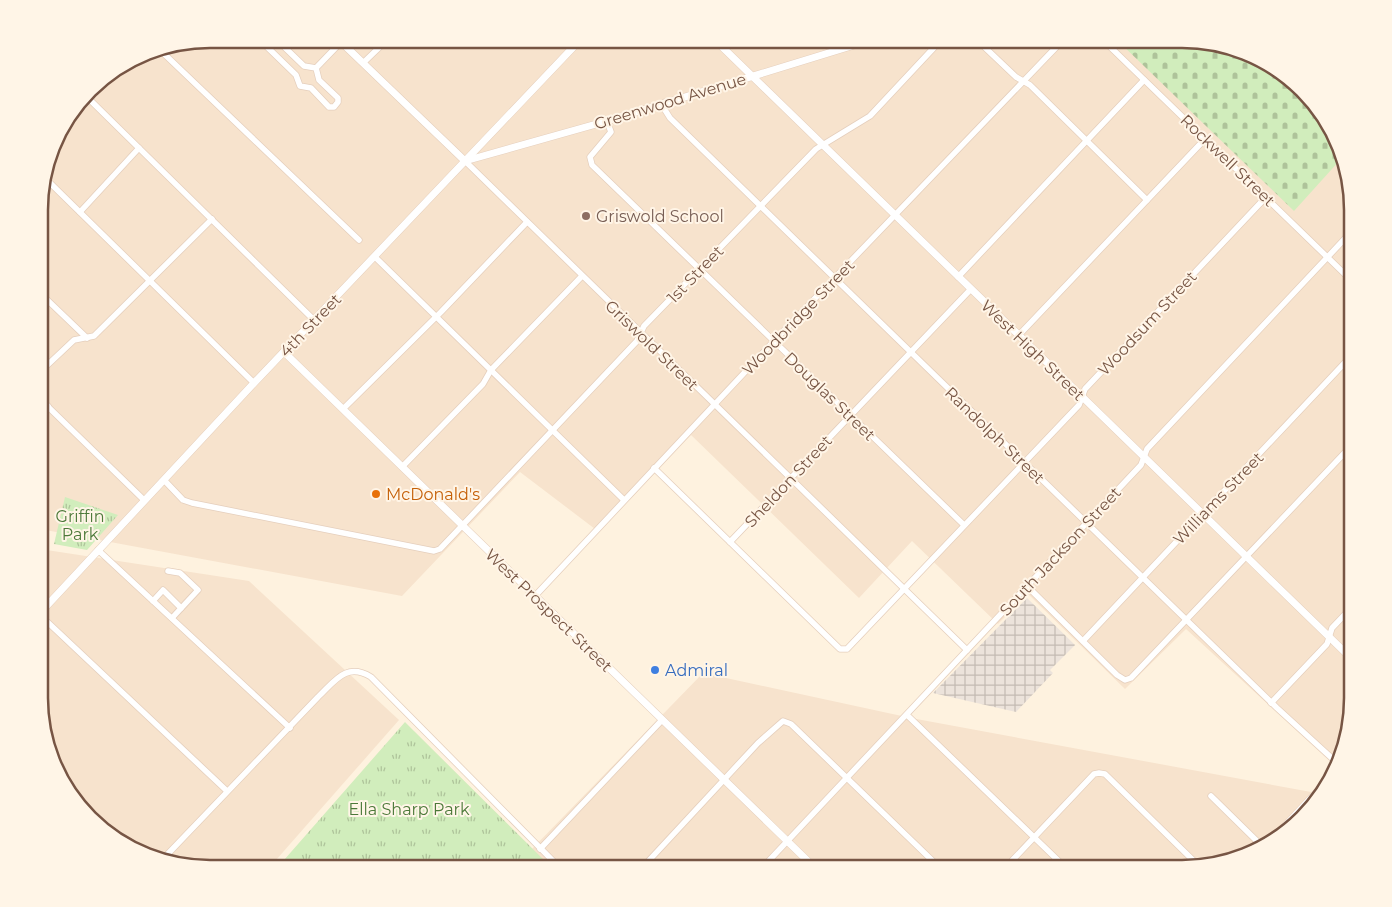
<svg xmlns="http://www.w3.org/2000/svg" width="1392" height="907" font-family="Montserrat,sans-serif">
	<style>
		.residential { fill: #f7e3cd }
		.industrial { fill: url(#industrial-grid) }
		.cemetery { fill: url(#cemetery-stones) }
		.park { fill: url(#park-tufts) }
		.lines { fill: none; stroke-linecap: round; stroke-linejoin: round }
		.minor-casing { stroke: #e5cfbd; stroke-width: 7 }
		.tertiary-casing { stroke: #e5cfbd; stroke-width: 8 }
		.secondary-casing { stroke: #ebd0ba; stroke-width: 9 }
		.minor { stroke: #fff; stroke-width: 5.5 }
		.tertiary { stroke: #fff; stroke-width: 7 }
		.secondary { stroke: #fff; stroke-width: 8 }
		.education-dot { fill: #8d6e63; stroke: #fff5e7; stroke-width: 2 }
		.food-dot { fill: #e8710a; stroke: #fff5e7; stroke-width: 2 }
		.shop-dot { fill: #3f7fe0; stroke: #fff5e7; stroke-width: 2 }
		.labels { text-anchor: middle; stroke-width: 4; stroke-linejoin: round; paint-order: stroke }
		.street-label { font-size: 16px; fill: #754; stroke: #fff5e7 }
		.education-label { font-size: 16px; fill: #785e54; stroke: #fff5e7; text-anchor: start }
		.food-label { font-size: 16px; fill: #c56008; stroke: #fff5e7; text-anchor: start }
		.park-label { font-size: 16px; fill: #4c7939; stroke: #fff5e7 }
		.shop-label { font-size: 16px; fill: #366cbe; stroke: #fff5e7; text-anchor: start }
		.rim { fill: none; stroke: #754; stroke-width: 2.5 }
	</style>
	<defs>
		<pattern id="industrial-grid" width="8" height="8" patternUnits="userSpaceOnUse" patternTransform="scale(1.25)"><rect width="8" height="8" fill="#ece3db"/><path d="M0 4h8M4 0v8" fill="none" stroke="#c4bbb3"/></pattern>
		<pattern id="cemetery-stones" width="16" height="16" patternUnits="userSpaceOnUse" patternTransform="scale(1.25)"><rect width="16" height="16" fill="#d1edbc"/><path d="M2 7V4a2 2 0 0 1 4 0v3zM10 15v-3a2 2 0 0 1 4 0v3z" fill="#aec39a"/></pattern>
		<pattern id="park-tufts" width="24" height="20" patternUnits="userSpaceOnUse" patternTransform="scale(1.25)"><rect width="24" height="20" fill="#d1edbc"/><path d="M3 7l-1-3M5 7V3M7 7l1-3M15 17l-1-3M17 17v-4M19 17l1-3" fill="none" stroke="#aec39a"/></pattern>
	</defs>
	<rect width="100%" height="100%" fill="#fef2df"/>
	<g class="residential">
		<polygon points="210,39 1182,39 1237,48 1277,68 1330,125 1353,199 1353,708 1334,765 1186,629 1125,689 1028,594 998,624 912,541 859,598 691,435 599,532 520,472 402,596 40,529 40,188 57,134 97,81 145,52"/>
		<polygon points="40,549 249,581 399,720 269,868 210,868 155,859 115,839 62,783 40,719"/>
		<polygon points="703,673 911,718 1322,794 1267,845 1193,868 549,868 531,850"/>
	</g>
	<polygon class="industrial" points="1027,598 1075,645 1050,670 1053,673 1016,712 933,693"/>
	<polygon class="cemetery" points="1116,39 1182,39 1237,48 1277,68 1330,125 1341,159 1294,211"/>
	<g class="park">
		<polygon points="65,497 118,515 87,550 54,544"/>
		<polygon points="405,722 414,731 552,868 277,868"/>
	</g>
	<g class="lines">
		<defs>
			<g id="minor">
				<polyline points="249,39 255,44 264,44 296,75 300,86 311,88 329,107 334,107 338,102 338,98 319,80 316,68 304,66 276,39"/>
				<polyline points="976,39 1016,77 1030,85 1147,200"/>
				<polyline points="1102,39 1353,282"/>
				<polyline points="264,44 272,39"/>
				<polyline points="159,49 359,240"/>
				<polyline points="363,63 388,39"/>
				<polyline points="316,68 341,42"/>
				<polyline points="86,96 314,320"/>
				<polyline points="665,102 665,110 670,118 1277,708 1335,761"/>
				<polyline points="607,121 611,132 590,157 592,165 963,524"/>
				<polyline points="465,161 967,650"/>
				<polyline points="44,177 254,383"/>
				<polyline points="80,212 139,148"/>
				<polyline points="375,257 624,500"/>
				<polyline points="958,277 1144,80"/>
				<polyline points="40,293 87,338"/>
				<polyline points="1018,336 1205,139"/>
				<polyline points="40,372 74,340 94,336 212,219"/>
				<polyline points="40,399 144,500"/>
				<polyline points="343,409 441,312 527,222"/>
				<polyline points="40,413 48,406"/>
				<polyline points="402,467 483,384 491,370 582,276"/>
				<polyline points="654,468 840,649 847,649 1079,405 1085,389 1266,197"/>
				<polyline points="164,480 183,500 192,503 434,551 440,549 637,341 644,326 816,149 870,116 942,39"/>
				<polyline points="730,542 970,290"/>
				<polyline points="98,550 290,728"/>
				<polyline points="168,571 180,573 198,590 172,618"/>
				<polyline points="1027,586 1117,675 1125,680 1131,678 1353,444"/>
				<polyline points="534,597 774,341 1064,39"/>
				<polyline points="153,601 163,590 181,608"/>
				<polyline points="40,615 227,791"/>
				<polyline points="1083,641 1353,354"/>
				<polyline points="1271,703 1327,644 1332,628 1353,606"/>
				<polyline points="907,715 1066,868"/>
				<polyline points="1211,796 1263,847"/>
				<polyline points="540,849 662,720"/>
				<path d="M162,860L318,697C335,681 346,662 371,677L560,868"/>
				<polyline points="642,868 758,743 783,721 791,724 940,868"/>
				<polyline points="762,868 1141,465 1147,449 1353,230"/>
				<polyline points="1005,868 1094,774 1099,773 1105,774 1199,866"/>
			</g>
			<g id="tertiary">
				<polyline points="338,39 465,161 607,121 874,39"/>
				<polyline points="714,39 1353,660"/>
				<polyline points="284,352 815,868"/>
				<polyline points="40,613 254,383 581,39"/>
			</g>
			<polyline id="secondary" points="1268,845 1328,781"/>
		</defs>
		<use href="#minor" class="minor-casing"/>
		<use href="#tertiary" class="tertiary-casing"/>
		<use href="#secondary" class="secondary-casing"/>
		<use href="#minor" class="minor"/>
		<use href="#tertiary" class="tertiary"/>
		<use href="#secondary" class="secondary"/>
	</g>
	<circle class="education-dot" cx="586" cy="216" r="5"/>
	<circle class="food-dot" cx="376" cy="494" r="5"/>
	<circle class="shop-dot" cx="655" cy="670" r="5"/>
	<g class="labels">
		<g class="street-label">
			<text transform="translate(670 101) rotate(-17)" y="6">Greenwood Avenue</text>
			<text transform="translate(1228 160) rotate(44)" y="6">Rockwell Street</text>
			<text transform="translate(695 274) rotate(-46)" y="6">1st Street</text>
			<text transform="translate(798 317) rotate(-46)" y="6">Woodbridge Street</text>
			<text transform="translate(1147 323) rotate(-47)" y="6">Woodsum Street</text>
			<text transform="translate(310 325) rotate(-46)" y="6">4th Street</text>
			<text transform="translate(652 345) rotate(44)" y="6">Griswold Street</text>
			<text transform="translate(1033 350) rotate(44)" y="6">West High Street</text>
			<text transform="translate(830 396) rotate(44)" y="6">Douglas Street</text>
			<text transform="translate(995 435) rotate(44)" y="6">Randolph Street</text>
			<text transform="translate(788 481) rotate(-47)" y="6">Sheldon Street</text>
			<text transform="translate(1218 498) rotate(-46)" y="6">Williams Street</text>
			<text transform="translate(1060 551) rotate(-47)" y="6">South Jackson Street</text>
			<text transform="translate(549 610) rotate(44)" y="6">West Prospect Street</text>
		</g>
		<g class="education-label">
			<text x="596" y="222">Griswold School</text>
		</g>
		<g class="food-label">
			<text x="386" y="500">McDonald's</text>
		</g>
		<g class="park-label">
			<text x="80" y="522">Griffin<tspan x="80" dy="18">Park</tspan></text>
			<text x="409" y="815">Ella Sharp Park</text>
		</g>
		<g class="shop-label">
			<text x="665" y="676">Admiral</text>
		</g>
	</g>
	<path d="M0 0H1392V907H0ZM210 48H1182A162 162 0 0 1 1344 210V698A162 162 0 0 1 1182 860H210A162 162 0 0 1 48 698V210A162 162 0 0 1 210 48Z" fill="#fff5e7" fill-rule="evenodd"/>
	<path class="rim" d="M210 48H1182A162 162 0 0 1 1344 210V698A162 162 0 0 1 1182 860H210A162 162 0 0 1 48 698V210A162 162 0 0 1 210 48Z"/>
</svg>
